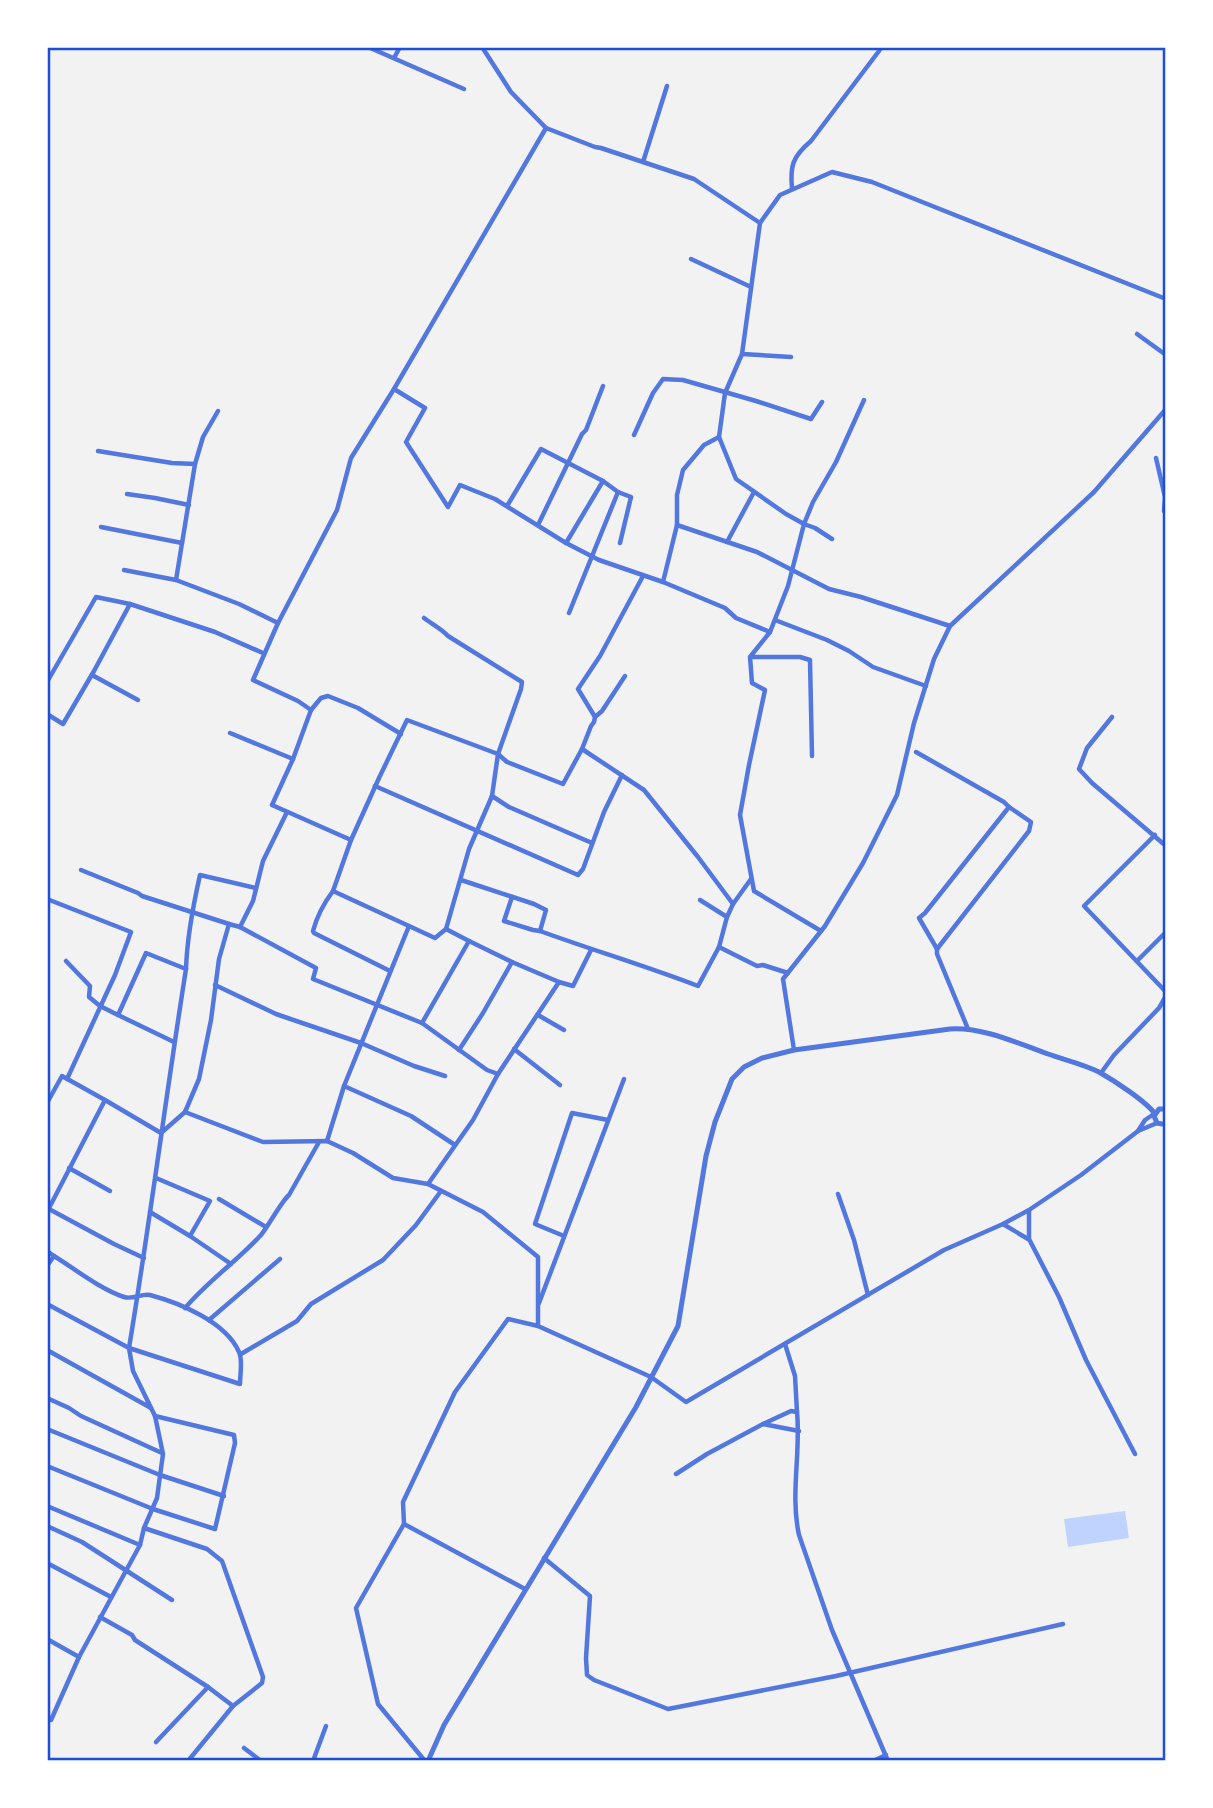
<svg xmlns="http://www.w3.org/2000/svg" width="1213" height="1808" font-family="Manrope,sans-serif">
	<style>
		.water { fill: #bfd3fe }
		.lines { fill: none; stroke-linecap: round; stroke-linejoin: round }
		.minor { stroke: #5277de; stroke-width: 4.5 }
		.tertiary { stroke: #5277de; stroke-width: 5 }
		.neatline { fill: none; stroke: #1d4ed8; stroke-width: 2.5 }
	</style>
	<rect width="100%" height="100%" fill="#f2f2f2"/>
	<polygon class="water" points="1125,1511 1129,1538 1068,1547 1064,1519"/>
	<g class="lines">
		<g class="minor">
			<polyline points="368,47 464,89"/>
			<polyline points="482,47 511,92 546,128 595,147 601,148 694,179 760,223"/>
			<polyline points="394,58 400,47"/>
			<polyline points="643,162 667,86"/>
			<path d="M792,189C790,166 792,157 811,141L882,47"/>
			<polyline points="691,259 751,287"/>
			<polyline points="1137,334 1166,355"/>
			<polyline points="742,354 791,357"/>
			<polyline points="394,389 546,128"/>
			<polyline points="634,435 653,393 663,379 683,380 756,401 811,419 822,402"/>
			<polyline points="719,437 704,445 683,470 677,495 677,525 663,582 725,608 736,618 770,632"/>
			<polyline points="98,451 172,463 195,464"/>
			<polyline points="1156,458 1165,497 1164,511 1166,514"/>
			<polyline points="127,494 155,498 189,505"/>
			<polyline points="507,506 541,449 603,481 618,492 631,497 620,543"/>
			<polyline points="538,525 582,434 586,430 603,386"/>
			<polyline points="677,525 757,552 829,589 861,597 950,626"/>
			<polyline points="101,527 182,543"/>
			<polyline points="832,539 815,528 804,524 813,502 836,462 864,400"/>
			<polyline points="727,542 754,492"/>
			<polyline points="566,543 603,481"/>
			<polyline points="124,570 176,580 239,604 278,623"/>
			<polyline points="176,580 195,464 203,437 218,411"/>
			<polyline points="569,613 618,492"/>
			<path d="M424,618C432,624 442,629 448,636L522,682L521,689L498,754L507,762L563,784L582,749L591,726L594,722L595,717L578,689L600,656L643,576"/>
			<polyline points="775,620 827,640 849,651 873,667 926,686"/>
			<polyline points="751,657 800,657 810,660 812,756"/>
			<polyline points="92,675 138,700"/>
			<polyline points="47,682 96,597 130,604"/>
			<polyline points="311,710 321,698 328,696 358,708 401,734"/>
			<polyline points="47,714 63,724 94,671 130,604 215,632 263,653"/>
			<polyline points="595,717 602,711 625,676"/>
			<polyline points="1112,717 1087,748 1079,769 1092,783 1166,846"/>
			<polyline points="230,733 293,759 272,805 351,840 333,891 409,926 344,1086 327,1141"/>
			<polyline points="582,749 644,790 698,857 733,904"/>
			<polyline points="916,752 1004,802 1009,807 1031,822 1029,831 937,949"/>
			<polyline points="293,759 311,710 298,701 253,680 278,623 337,510 351,458 394,389 425,408 406,442 448,507 460,485 495,499 566,543 599,560 663,582"/>
			<polyline points="375,786 578,875 583,869 604,812 622,775"/>
			<polyline points="492,796 509,807 592,843"/>
			<polyline points="1155,835 1084,906 1166,992"/>
			<polyline points="351,840 379,778 407,720 498,754 492,796 469,849 446,929 435,938 409,926"/>
			<polyline points="81,870 138,893 142,896 229,924"/>
			<polyline points="461,880 534,904 546,910 540,931"/>
			<path d="M333,891C324,903 317,916 313,931L314,933L390,971"/>
			<path d="M512,897L504,921L533,930L540,931C592,950 646,966 698,986L719,947L727,917L733,904L751,879"/>
			<polyline points="47,899 131,932 115,975 67,1079"/>
			<polyline points="700,900 727,917"/>
			<polyline points="240,927 316,968 313,979 422,1023 487,1070 498,1074 473,1120 428,1184"/>
			<polyline points="821,931 754,891 740,815 749,765 765,690 752,683 750,657 770,632 788,586 804,524 786,514 736,479 719,437 725,393 742,354 760,223 780,195 832,172 872,182 1166,299"/>
			<polyline points="469,941 512,962 559,982 498,1074"/>
			<polyline points="719,947 757,966 763,965 788,973"/>
			<polyline points="66,961 90,986 89,997 100,1006 118,1015"/>
			<polyline points="1137,961 1166,932"/>
			<polyline points="559,982 573,986 591,950"/>
			<polyline points="215,985 276,1014 361,1043 414,1066 445,1076"/>
			<polyline points="538,1015 564,1030"/>
			<polyline points="422,1023 469,941 446,929"/>
			<polyline points="968,1029 937,954 937,949 919,918 925,913 1009,807"/>
			<polyline points="174,1042 118,1015 146,953 186,969"/>
			<polyline points="514,1049 560,1085"/>
			<polyline points="459,1050 483,1013 512,962"/>
			<polyline points="794,1050 783,979 825,926 863,863 897,795 914,723 934,659 950,626 1094,492 1166,409"/>
			<polyline points="1101,1073 1114,1055 1159,1008 1166,996"/>
			<polyline points="344,1086 411,1116 455,1145"/>
			<polyline points="47,1103 62,1076 105,1100"/>
			<polyline points="185,1112 199,1079 211,1020 219,959 229,924 240,927 253,901 263,861 287,812"/>
			<polyline points="1138,1131 1157,1123"/>
			<polyline points="69,1168 110,1191"/>
			<polyline points="156,1178 210,1201 190,1236"/>
			<polyline points="838,1194 854,1240 868,1295"/>
			<polyline points="219,1199 266,1227"/>
			<polyline points="49,1209 114,1244 144,1258"/>
			<polyline points="1029,1211 1029,1239 1059,1297 1086,1360 1135,1454"/>
			<polyline points="47,1212 105,1100 161,1133 185,1112 263,1142 327,1141 353,1153 393,1178 428,1184 483,1212 538,1257 538,1326 651,1377 686,1402 944,1250 1003,1224 1029,1210 1081,1175 1138,1131 1145,1120 1154,1114"/>
			<polyline points="150,1212 190,1236 231,1264"/>
			<polyline points="1003,1224 1028,1239"/>
			<polyline points="564,1236 535,1224 572,1113 608,1120"/>
			<polyline points="47,1251 54,1256 47,1266"/>
			<path d="M54,1256C75,1269 100,1289 124,1297C133,1300 142,1293 150,1295C180,1303 226,1322 239,1352C243,1360 240,1374 240,1384L129,1348C150,1222 166,1095 186,969C187,937 193,906 200,875L256,888"/>
			<polyline points="539,1303 624,1079"/>
			<polyline points="47,1304 129,1348 133,1371 155,1416 163,1454 157,1498 144,1528 140,1545 79,1657 51,1720 47,1718"/>
			<path d="M185,1308C208,1281 237,1261 261,1235C269,1225 281,1202 289,1195L319,1142"/>
			<polyline points="209,1320 280,1259"/>
			<polyline points="785,1344 795,1376 797,1412"/>
			<polyline points="47,1350 151,1408"/>
			<polyline points="241,1354 297,1321 311,1304 383,1260 416,1225 441,1191"/>
			<polyline points="47,1398 69,1408 81,1416 162,1453"/>
			<path d="M763,1424L791,1411L797,1412C801,1453 790,1494 799,1535L832,1630L888,1761"/>
			<polyline points="47,1429 160,1475 224,1496"/>
			<polyline points="47,1466 153,1509 215,1529 235,1443 234,1435 155,1416"/>
			<polyline points="676,1474 707,1454 763,1424 799,1431"/>
			<polyline points="47,1506 140,1545"/>
			<polyline points="404,1524 356,1608 378,1704 425,1761"/>
			<polyline points="47,1526 82,1542 172,1600"/>
			<polyline points="144,1528 207,1549 222,1561 263,1677 262,1683 233,1706 188,1761"/>
			<polyline points="544,1558 590,1596 586,1658 587,1675 594,1680 668,1709 836,1676 1063,1624"/>
			<polyline points="47,1563 111,1597"/>
			<polyline points="525,1589 404,1524 403,1502 455,1392 508,1319 538,1326"/>
			<polyline points="100,1617 132,1635 135,1640 208,1687 233,1706"/>
			<polyline points="47,1639 79,1657"/>
			<polyline points="156,1742 208,1687"/>
			<polyline points="244,1748 261,1761"/>
			<polyline points="313,1761 326,1726"/>
			<polyline points="873,1761 886,1755"/>
		</g>
		<g class="tertiary">
			<polyline points="1166,1109 1159,1109 1154,1116 1157,1123 1162,1124 1166,1124"/>
			<path d="M428,1761L444,1725L636,1407L678,1326L706,1156L715,1122L732,1079L744,1067L762,1058L794,1050L950,1029C983,1027 1017,1043 1048,1054C1065,1060 1083,1064 1099,1072C1113,1080 1146,1101 1155,1114"/>
		</g>
	</g>
	<rect width="1213" height="1808" fill="none" stroke="#ffffff" stroke-width="98"/>
	<rect x="49" y="49" width="1115" height="1710" class="neatline"/>
</svg>
